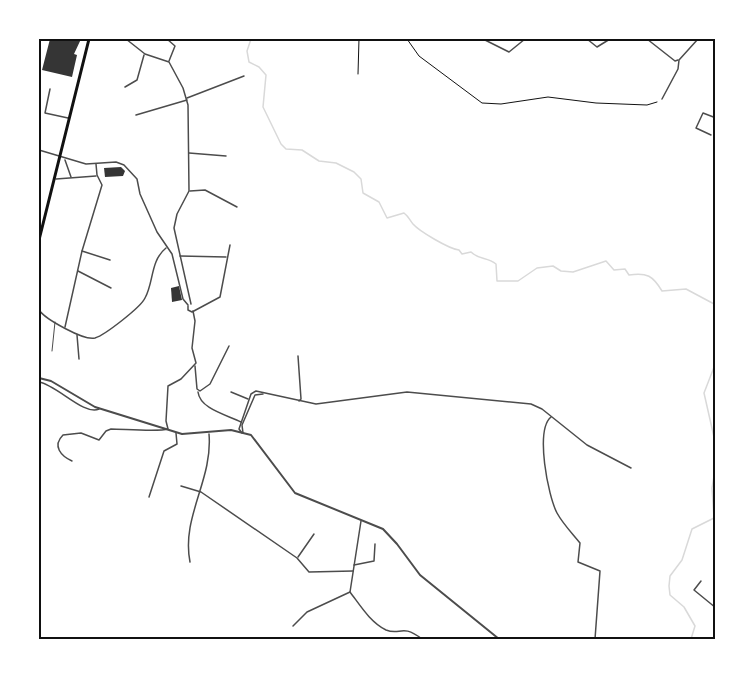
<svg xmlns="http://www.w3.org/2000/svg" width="755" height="678" font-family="Helvetica,sans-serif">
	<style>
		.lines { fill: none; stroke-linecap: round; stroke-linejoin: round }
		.stream { stroke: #d9d9d9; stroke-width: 1.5 }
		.building { fill: #353535 }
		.path { stroke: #111; stroke-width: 1 }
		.service { stroke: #4c4c4c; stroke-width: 1 }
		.pedestrian { stroke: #4c4c4c; stroke-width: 1.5 }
		.minor { stroke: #4c4c4c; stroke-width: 1.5 }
		.tertiary { stroke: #4c4c4c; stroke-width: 2 }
		.primary { stroke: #111; stroke-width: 3 }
		.neatline { fill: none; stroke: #111; stroke-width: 2 }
	</style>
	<rect width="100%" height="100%" fill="#fff"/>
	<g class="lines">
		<g class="stream">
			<path d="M251,39L247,51L249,62L259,67L266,75L263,107L281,144L286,149L302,150L319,161L336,163L354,172L361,179L363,193L379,202L387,218L404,213C409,217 409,219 413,224C419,231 449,249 459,250L462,254L471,252C479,260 487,257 496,264L497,281H518L537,268L553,266L561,271L573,272L606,261L614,270L625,269L629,275C647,272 653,276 662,291L686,289L716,305"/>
			<polyline points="716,362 704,393 716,446"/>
			<polyline points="691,639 695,626 684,607 670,595 669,586 670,576 682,560 692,529 714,518 712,488 716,464"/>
		</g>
	</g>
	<g class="building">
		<polygon points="50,39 81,39 74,54 77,55 72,77 42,70"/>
		<polygon points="121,167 125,171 123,176 105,177 104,168"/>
		<polygon points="179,286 182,300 172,302 171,288"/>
	</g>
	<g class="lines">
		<g class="path">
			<polyline points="407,39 419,56 482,103 501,104 548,97 596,103 647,105 657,102"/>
			<polyline points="358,74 359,39"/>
		</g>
		<polyline class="service" points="52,351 55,322"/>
		<g class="pedestrian">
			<polyline points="65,160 71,177"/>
			<polyline points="56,179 96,176"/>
		</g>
		<g class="minor">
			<polyline points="126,39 145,54 169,62 183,88 188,105 189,191 177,214 174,228 191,304"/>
			<polyline points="167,39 175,46 169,61"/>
			<polyline points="483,39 509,52 525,39"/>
			<polyline points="587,39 597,47 610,39"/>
			<polyline points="647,39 675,61 678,60"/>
			<polyline points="125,87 137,80 144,55"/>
			<polyline points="50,89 45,113 68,118"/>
			<polyline points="187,98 244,76"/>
			<polyline points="662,99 678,69 679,60 698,39"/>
			<polyline points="136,115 187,100"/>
			<polyline points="711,135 696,128 703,113 716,118"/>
			<polyline points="39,150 86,164 116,162 124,165 137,179 140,194 157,232 172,254 183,299 188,305"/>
			<polyline points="189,153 226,156"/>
			<polyline points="190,191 205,190 237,207"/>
			<polyline points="82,251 110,260"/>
			<polyline points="180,256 226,257"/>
			<polyline points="78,271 111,288"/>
			<polyline points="188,306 188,310 192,312 220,297 230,245"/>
			<path d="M39,310C45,319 84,341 95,338C105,335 141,307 145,298C154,282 150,261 166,248"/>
			<polyline points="65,327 82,251 102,185 97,175 96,164"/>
			<polyline points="77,335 79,359"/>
			<polyline points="298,356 301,399 299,401"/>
			<polyline points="195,366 197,389 200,391 210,384 229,346"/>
			<path d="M39,382C57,385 84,416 99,409"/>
			<path d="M198,392C200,409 227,415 241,422"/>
			<polyline points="231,392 248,399"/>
			<path d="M551,417C535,430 548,496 557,513C563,524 572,533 580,543L578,562L600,571L595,639"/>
			<polyline points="242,433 239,429 251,394 256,391 316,404 407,392 531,404 542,409 587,445 631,468"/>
			<polyline points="243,433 242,425 255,395 263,394"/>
			<path d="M72,461C61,456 52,446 63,435L81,433L99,440L106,431L111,429C123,429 159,432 168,429L166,421L168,386L181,379L196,363L192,348L195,321L193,311"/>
			<polyline points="181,486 201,492 297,558 309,572 353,571"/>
			<polyline points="149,497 164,451 177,444 176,433"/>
			<polyline points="298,557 314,534"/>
			<path d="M190,562C181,517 213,480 209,434"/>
			<polyline points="354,565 374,561 375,544"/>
			<polyline points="701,581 694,590 716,608"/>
			<path d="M350,592C360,605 370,622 386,630C401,636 401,623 422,639"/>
			<polyline points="293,626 307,612 350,592 361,521"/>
		</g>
		<polyline class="tertiary" points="39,378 51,381 95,407 182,434 231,430 251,435 295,493 383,529 397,544 420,575 499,639"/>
		<polyline class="primary" points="39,240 89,39"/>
	</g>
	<rect width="755" height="678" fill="none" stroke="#ffffff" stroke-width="81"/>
	<rect x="40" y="40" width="674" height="598" class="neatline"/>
</svg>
